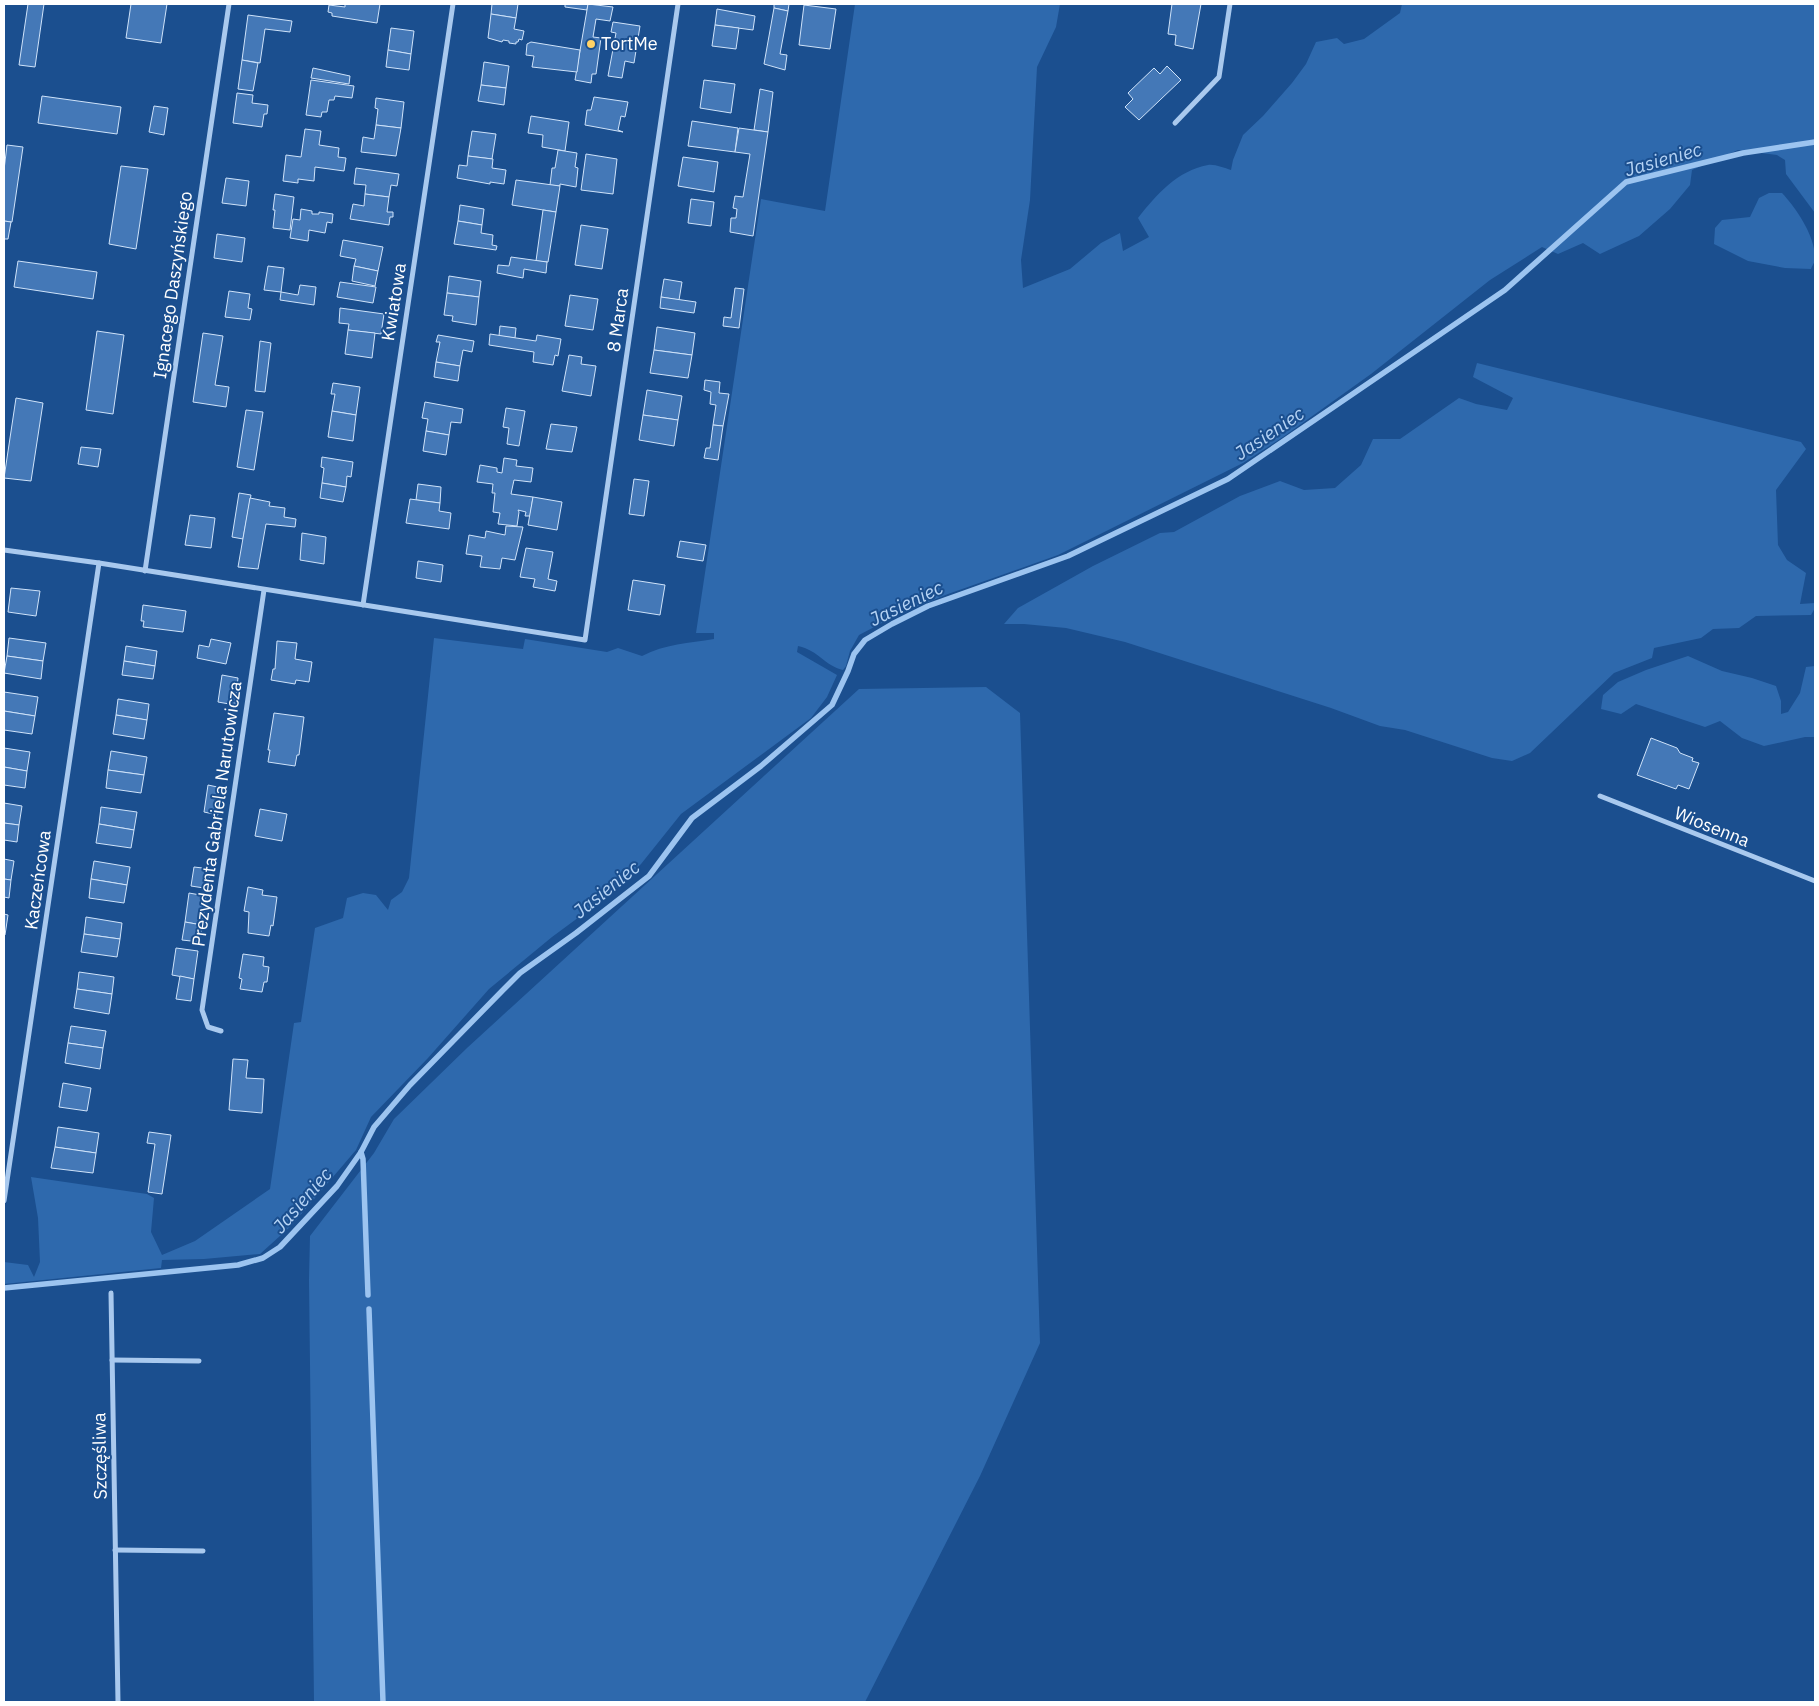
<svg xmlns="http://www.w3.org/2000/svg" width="1819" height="1706" viewBox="0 0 1819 1706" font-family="'IBM Plex Sans',sans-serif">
<rect width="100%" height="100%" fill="#1b4f8f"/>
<g fill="#2e69ad">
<path d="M855 4H1060L1056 27 1037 67 1030 200 1021 260 1023 288 1070 269 1101 243 1120 233 1123 251 1149 237 1138 218C1157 194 1177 171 1208 165 1215 164 1224 168 1231 170L1233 160 1243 135 1263 116 1292 83 1306 64 1316 42 1337 38 1344 44 1364 39 1400 13 1402 4H1815V213L1786 174 1785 160 1777 155 1738 150 1692 170 1690 185 1670 209 1639 236 1600 254 1583 243 1558 254 1542 247 1490 280 1371 374 1283 437 1243 463 1058 555 948 594 901 613 859 635 850 651 846 666 843 670C823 665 820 651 798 646L797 652 837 675 827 697 811 718 681 814 641 864 613 892 552 937 489 989 428 1058 371 1117 356 1150 291 1226 260 1254 204 1259 162 1260 161 1268 4 1284V1262L28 1265 34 1277 40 1262 38 1218 31 1177 147 1194 154 1198 151 1232 162 1255 195 1241 270 1189 294 1023 301 1022 315 928 343 918 347 898 363 893 376 895 388 910 391 900 402 892 409 878 434 638 523 649 525 639 607 652 618 648 642 656C665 644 689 643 714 639V633H696L761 199 825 211Z"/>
<path d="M1769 193H1782C1796 208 1816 237 1815 259 1815 262 1812 266 1811 269L1785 268 1748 261 1714 244 1715 228 1722 220 1750 217 1759 198Z"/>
<polygon points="1477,363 1801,442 1806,449 1776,490 1778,545 1787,560 1806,573 1800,604 1815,603 1815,608 1811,615 1756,616 1739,628 1713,629 1701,638 1654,648 1652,658 1614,673 1530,753 1512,761 1492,758 1405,730 1380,726 1331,708 1125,642 1066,628 1024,624 1004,624 1018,608 1093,566 1160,533 1174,532 1240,496 1280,481 1304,490 1335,488 1361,465 1373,439 1400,439 1459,398 1476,404 1507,410 1513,398 1473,377"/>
<polygon points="1688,656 1722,671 1752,678 1776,686 1781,701 1781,714 1788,712 1800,693 1806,667 1815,666 1815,737 1805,737 1764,746 1742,738 1720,721 1705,727 1636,704 1621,714 1601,709 1603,695 1618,682 1646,670"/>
<polygon points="986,687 1020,713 1040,1343 980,1476 865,1702 314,1702 309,1280 310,1236 374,1153 394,1119 467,1048 859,689"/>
</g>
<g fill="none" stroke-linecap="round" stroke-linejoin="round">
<g stroke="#9cc4f0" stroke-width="5.5">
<polyline points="361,1152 363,1159 368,1295"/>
<polyline points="4,1288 238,1265 263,1258 280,1247 337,1186 361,1152 374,1127 410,1085 503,990 520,973 576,933 649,876 692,818 761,766 832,705 848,671 854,654 865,640 892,624 928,606 1068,556 1228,479 1505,290 1626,182 1743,153 1815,142"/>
<polyline points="369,1309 383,1702"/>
</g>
</g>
<g fill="#4478b7" stroke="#cfe3fa">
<polygon points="28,4 44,4 35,67 19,65"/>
<polygon points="131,4 167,4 161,43 126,38"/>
<polygon points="345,4 380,4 377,23 332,16 332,13 328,12 329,5 345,7"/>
<polygon points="492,4 518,4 516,18 491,14"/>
<polygon points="565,4 588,4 587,10 565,7"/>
<polygon points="588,4 613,7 610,21 596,19 593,37 601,38 596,74 592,74 591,83 575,80"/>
<polygon points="774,4 789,4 788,11 774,8"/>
<polygon points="1172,4 1201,4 1193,49 1175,45 1176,35 1168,34"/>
<polygon points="804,5 836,9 830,49 799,45"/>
<polygon points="774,8 788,11 780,54 787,55 785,70 764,64"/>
<polygon points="717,9 755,16 753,30 715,25"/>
<polygon points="491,14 516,18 514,29 524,31 522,40 519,39 518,42 516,42 516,44 509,43 509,41 503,40 502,42 488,38"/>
<polygon points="248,15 292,21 290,32 265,29 260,63 242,60"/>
<polygon points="613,22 640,26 634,63 625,61 622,78 608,76 616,33 611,32"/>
<polygon points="715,25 739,28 736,49 712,46"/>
<polygon points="391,28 414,31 411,54 388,50"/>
<polygon points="531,42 580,50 577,72 532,67 534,56 526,55 527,44"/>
<polygon points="388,50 411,54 409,70 386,67"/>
<polygon points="242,60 258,63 253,91 238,89"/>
<polygon points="484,62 509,66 506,88 481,85"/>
<polygon points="1167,66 1181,80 1139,120 1125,107 1133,99 1128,93 1154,68 1160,74"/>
<polygon points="313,68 350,76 349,84 311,78"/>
<polygon points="311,80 354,86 352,98 335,96 334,100 329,100 327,112 322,112 321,117 306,115"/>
<polygon points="704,80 735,84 731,113 700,108"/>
<polygon points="481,85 506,88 504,105 478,101"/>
<polygon points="760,89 773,92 768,132 754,130"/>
<polygon points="237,93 253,95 252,103 268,105 267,114 264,114 262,127 233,123"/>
<polygon points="42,96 121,107 117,134 38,123"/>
<polygon points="594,97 628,102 625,117 621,116 618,130 623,132 585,125 587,110 591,110"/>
<polygon points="376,98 404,102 401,128 376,125 378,109 375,108"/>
<polygon points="154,106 168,108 164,135 149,132"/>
<polygon points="531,116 569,122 565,151 542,147 543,135 528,133"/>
<polygon points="692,121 738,128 735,152 688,146"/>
<polygon points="376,125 401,128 396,156 361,152 363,137 374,139"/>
<polygon points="739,128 768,132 753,236 730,232 731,218 736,218 737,209 733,208 735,196 743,197 750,154 735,152"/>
<polygon points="305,129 321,131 319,145 339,148 338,157 346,158 344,171 315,167 314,181 298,179 298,183 283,181 286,155 301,157"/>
<polygon points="472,131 496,134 492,159 468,156"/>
<polygon points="7,145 23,147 12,222 4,221 4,170"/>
<polygon points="558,150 577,153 575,167 578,168 576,187 560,184 560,186 550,185 552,168 555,168"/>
<polygon points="586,154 617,159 613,194 581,190"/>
<polygon points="468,156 493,159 492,168 506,170 504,184 490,182 490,184 457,178 459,165 467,166"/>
<polygon points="683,157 718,162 714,192 678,186"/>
<polygon points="121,166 148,169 136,249 109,244"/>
<polygon points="356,168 399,174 397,186 391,185 389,197 365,194 366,185 354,184"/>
<polygon points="226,178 249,181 246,206 222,203"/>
<polygon points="516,180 560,186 556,212 512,205"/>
<polygon points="275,194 294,197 290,230 273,228 275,210 273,210"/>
<polygon points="365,194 389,197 387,212 393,212 393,217 390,217 389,225 350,219 353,204 364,206"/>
<polygon points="691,199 714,202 711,226 688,223"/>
<polygon points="460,205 484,209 482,225 458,221"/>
<polygon points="301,209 312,211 312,214 319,214 319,212 333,214 332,223 327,222 325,233 309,230 308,241 290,238 293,219 300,220"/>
<polygon points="543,210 556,212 548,262 536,261"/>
<polygon points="4,221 11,222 8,239 4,239"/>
<polygon points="458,221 482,225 481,233 493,235 492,245 497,246 496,250 454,244"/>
<polygon points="581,225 608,229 602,269 575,265"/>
<polygon points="217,234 245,238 242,262 214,258"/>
<polygon points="343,240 383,247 378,271 354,266 356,259 340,256"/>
<polygon points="511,257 547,262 546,273 524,269 523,278 497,273 498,265 509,266"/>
<polygon points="18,261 97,272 93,299 14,287"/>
<polygon points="268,266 284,268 281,292 264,290"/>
<polygon points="354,266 378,271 375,286 352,281"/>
<polygon points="449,276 481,281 479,297 447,293"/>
<polygon points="664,279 682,282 679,300 661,297"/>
<polygon points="340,282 376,287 373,303 337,297"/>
<polygon points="300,285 316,287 314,305 280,300 281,292 298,295"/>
<polygon points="735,288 744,289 739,328 723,326 724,317 731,318"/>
<polygon points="229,291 250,294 248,308 252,309 250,320 225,317"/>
<polygon points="447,293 479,297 476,325 452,321 453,316 444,315"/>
<polygon points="570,295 598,299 593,330 565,326"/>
<polygon points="661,297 696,302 694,313 660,308"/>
<polygon points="340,308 384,314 381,334 348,330 349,324 339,323"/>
<polygon points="500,326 516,328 515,338 499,336"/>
<polygon points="657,327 695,333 692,355 654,350"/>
<polygon points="348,330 375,333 372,358 345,354"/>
<polygon points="97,331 124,335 113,414 86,410"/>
<polygon points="203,333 223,336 215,385 229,387 226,407 193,402"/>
<polygon points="490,334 536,341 537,335 561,339 558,356 555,355 553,365 533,362 534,352 489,345"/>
<polygon points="438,335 474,341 472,352 463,350 460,366 436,362 440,342 436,342"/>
<polygon points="260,341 271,343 265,392 255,391"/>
<polygon points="654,350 692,355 688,378 650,373"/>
<polygon points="569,355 582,357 581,364 596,366 591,396 562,391"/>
<polygon points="436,362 460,366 458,381 434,377"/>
<polygon points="705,380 720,382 719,393 729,394 723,426 713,425 716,405 710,404 711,392 704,390"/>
<polygon points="333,383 360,387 356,415 332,411 335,394 331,394"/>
<polygon points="647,390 682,396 678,420 643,415"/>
<polygon points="16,398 43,403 31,481 4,478"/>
<polygon points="425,402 463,409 461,423 451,422 449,435 426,431 428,419 422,418"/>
<polygon points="506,408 525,411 519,446 507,444 509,428 503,427"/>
<polygon points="246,410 263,412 254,470 237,467"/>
<polygon points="332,411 356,415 353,441 328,437"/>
<polygon points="643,415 678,420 674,446 639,440"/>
<polygon points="551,424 577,427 572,452 546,449"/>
<polygon points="713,425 723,426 718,460 704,458 706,448 710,448"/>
<polygon points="426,431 449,435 446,455 423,451"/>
<polygon points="81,447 101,449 98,467 78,464"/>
<polygon points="322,457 353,462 351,477 347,476 346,487 322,483 324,468 321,467"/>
<polygon points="504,458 517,460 516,466 533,468 531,482 514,480 511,494 533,497 530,516 525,516 526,512 518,510 519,512 517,526 498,524 500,513 493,512 495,493 492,493 493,484 477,482 480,465 497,468 497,472 502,473"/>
<polygon points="634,479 649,481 644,516 629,514"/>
<polygon points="322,483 346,487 343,502 320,498"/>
<polygon points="418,484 441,487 440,503 416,500"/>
<polygon points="239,493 251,495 243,539 232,537"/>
<polygon points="533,497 562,502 557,530 528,525"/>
<polygon points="250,498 270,502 269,506 285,508 284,517 296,519 295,527 266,524 258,569 238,567"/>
<polygon points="410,499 440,503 439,511 451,513 449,529 406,523"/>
<polygon points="190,515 215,518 211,548 185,545"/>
<polygon points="506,526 523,527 515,560 502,558 500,569 480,567 482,556 466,554 469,535 485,538 486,531 505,535"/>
<polygon points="302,533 326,537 324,564 300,560"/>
<polygon points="680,541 706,545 703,561 677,557"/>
<polygon points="526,548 553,552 548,579 557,581 555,591 533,587 535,579 520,577"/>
<polygon points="418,561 443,565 441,582 416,578"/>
<polygon points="633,580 665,585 660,615 628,610"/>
<polygon points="11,588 40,591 36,616 8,612"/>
<polygon points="143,605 186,611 183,632 143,627 144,621 141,621"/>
<polygon points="9,638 46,643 43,661 7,656"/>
<polygon points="211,639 231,643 226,664 197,658 199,645 209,647"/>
<polygon points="277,641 297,643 295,659 312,662 309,682 296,680 295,684 271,680 273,669 275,669"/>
<polygon points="126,646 157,651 155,666 124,661"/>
<polygon points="7,656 43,661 41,679 4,673"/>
<polygon points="124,661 155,666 153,679 122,675"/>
<polygon points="222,675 238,678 235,705 218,702"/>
<polygon points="4,692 38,697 35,716 4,711"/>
<polygon points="118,699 149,704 147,720 116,715"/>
<polygon points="4,711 35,716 32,734 4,730"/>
<polygon points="274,713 304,717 299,755 297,755 295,766 268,762 270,750 268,750"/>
<polygon points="116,715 147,720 144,739 113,734"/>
<polygon points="1651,738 1677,748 1680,753 1693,758 1692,761 1699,763 1689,789 1678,785 1676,789 1637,775"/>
<polygon points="4,748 30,752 27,771 4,767"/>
<polygon points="111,751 147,757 144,775 108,770"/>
<polygon points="4,767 27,771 25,788 4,785"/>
<polygon points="108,770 144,775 141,793 106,788"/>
<polygon points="208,785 222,788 218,815 204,812"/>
<polygon points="4,803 22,806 19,825 4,823"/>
<polygon points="101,807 137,812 134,830 99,824"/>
<polygon points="260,809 287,814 282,841 255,836"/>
<polygon points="4,823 19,825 17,842 4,840"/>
<polygon points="99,824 134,830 131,848 96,843"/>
<polygon points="4,859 14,861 11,880 4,879"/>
<polygon points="94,861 130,867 127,885 91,879"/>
<polygon points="194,867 211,869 207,892 203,891 204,888 191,886"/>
<polygon points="4,879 11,880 9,898 4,897"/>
<polygon points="91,879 127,885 124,903 89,898"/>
<polygon points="248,887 263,890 262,895 277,897 273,926 271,925 269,936 248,933 249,912 244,911"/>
<polygon points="189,893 206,896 202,925 185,922"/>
<polygon points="4,914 8,915 5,935 4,934"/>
<polygon points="86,917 122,923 120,939 84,934"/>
<polygon points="185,922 202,925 200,942 182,940"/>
<polygon points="84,934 120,939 117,957 81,952"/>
<polygon points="176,948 198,951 194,979 172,975"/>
<polygon points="243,954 264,957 263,966 269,967 267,982 264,982 262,992 240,989 242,979 239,978"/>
<polygon points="79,972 114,977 112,994 77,989"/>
<polygon points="180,976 194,979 191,1001 176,999"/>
<polygon points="77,989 112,994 109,1014 74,1008"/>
<polygon points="71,1026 106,1031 103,1048 68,1043"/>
<polygon points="68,1043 103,1048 100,1069 65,1063"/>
<polygon points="233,1059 248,1060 246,1078 264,1079 262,1113 229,1110"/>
<polygon points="63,1083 91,1088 87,1111 59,1107"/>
<polygon points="58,1127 99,1133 96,1153 55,1147"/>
<polygon points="149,1132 171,1135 162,1194 148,1192 155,1144 147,1143"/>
<polygon points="55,1147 96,1153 93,1173 51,1168"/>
</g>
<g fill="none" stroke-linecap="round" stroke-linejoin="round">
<g stroke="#a9c9ee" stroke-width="5">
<polyline points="1175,123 1219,77 1230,4"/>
<polyline points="4,550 99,563 585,640 678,4"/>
<polyline points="145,571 229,4"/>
<polyline points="363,605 453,4"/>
<polyline points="1600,796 1815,881"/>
<polyline points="221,1031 208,1027 202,1010 264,590"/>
<polyline points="4,1201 99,563"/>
<polyline points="111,1293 118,1702"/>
<polyline points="112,1360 199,1361"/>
<polyline points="115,1550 203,1551"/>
</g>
</g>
<circle fill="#ffd166" stroke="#1b4f8f" stroke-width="2" cx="591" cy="44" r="5"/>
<g text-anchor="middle" stroke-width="4" stroke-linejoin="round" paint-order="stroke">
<g font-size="18" fill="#fff" stroke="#1b4f8f" text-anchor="start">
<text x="601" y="50">TortMe</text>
</g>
<g font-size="18" fill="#fff" stroke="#1b4f8f">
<text transform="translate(173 285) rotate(-82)" y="6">Ignacego Daszyńskiego</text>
<text transform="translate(394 302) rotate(-81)" y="6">Kwiatowa</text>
<text transform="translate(618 320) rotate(-82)" y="6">8 Marca</text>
<text transform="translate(217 814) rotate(-82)" y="6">Prezydenta Gabriela Narutowicza</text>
<text transform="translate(1712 827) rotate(22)" y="6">Wiosenna</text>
<text transform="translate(38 880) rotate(-82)" y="6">Kaczeńcowa</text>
<text transform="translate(100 1456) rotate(-91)" y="6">Szczęśliwa</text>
</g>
<g font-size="19" font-style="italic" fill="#b5d3f5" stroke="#1b4f8f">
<text transform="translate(1663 159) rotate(-16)" y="7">Jasieniec</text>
<text transform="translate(1269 433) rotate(-34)" y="7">Jasieniec</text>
<text transform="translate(906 603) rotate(-26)" y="7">Jasieniec</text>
<text transform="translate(606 889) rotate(-39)" y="7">Jasieniec</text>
<text transform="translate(302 1200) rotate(-49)" y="7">Jasieniec</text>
</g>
</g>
<rect width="1819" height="1706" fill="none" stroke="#ffffff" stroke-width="10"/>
</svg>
